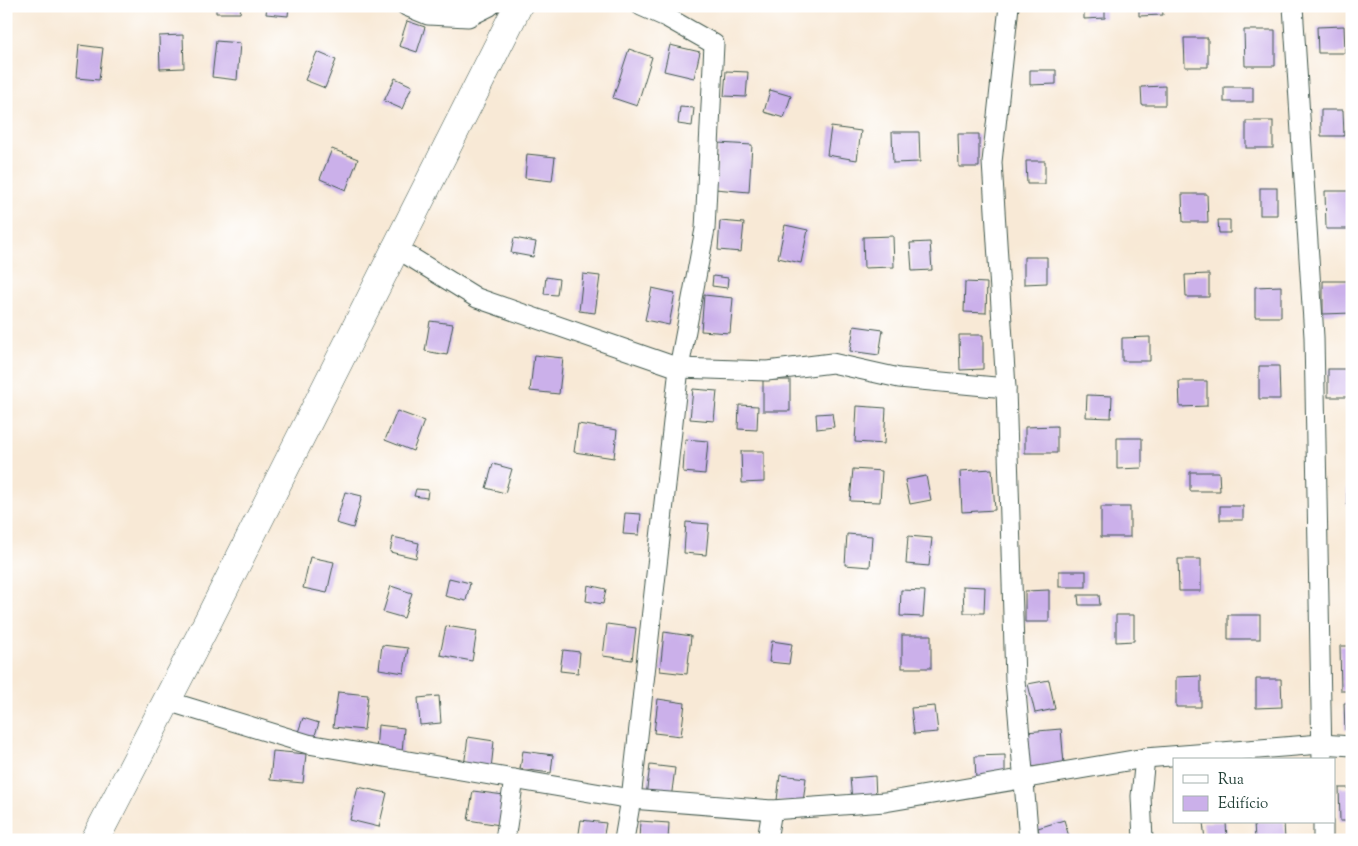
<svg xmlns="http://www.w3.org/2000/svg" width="1358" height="846" viewBox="0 0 1358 846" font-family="'Sorts Mill Goudy',serif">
<rect width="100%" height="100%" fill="#fff"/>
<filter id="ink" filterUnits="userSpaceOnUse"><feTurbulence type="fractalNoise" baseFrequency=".02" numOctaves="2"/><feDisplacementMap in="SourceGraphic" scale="10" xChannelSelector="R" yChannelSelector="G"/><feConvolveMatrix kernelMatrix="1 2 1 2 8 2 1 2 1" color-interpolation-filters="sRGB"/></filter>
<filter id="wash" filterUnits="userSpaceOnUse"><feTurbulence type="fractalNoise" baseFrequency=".0096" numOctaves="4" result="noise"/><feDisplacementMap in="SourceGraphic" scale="20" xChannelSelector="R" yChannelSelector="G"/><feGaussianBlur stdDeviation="1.12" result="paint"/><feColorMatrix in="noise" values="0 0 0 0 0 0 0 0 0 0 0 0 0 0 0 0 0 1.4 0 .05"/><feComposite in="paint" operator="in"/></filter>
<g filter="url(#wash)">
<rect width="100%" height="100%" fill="#f8e9d6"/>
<g id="blocks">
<g fill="#cbb0ea">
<polygon points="216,6 241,6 240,13 216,13"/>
<polygon points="267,6 289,6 288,16 266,14"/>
<polygon points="1084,6 1105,6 1105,18 1084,19"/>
<polygon points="1139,6 1162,6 1163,15 1139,16"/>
<polygon points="407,21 425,27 417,52 399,46"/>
<polygon points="1344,26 1345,53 1318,53 1317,27"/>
<polygon points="1244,30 1275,30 1275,66 1245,66"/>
<polygon points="183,35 184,68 160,69 159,36"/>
<polygon points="1184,38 1208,38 1208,67 1185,67"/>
<polygon points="216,41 240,43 237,80 212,77"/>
<polygon points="79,45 103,48 99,80 76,78"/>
<polygon points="670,45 700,52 694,78 664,71"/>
<polygon points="629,49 652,57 637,106 613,98"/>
<polygon points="317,52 336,60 325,88 305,80"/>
<polygon points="1030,70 1056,70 1056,84 1030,85"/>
<polygon points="726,71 748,72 746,97 724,96"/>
<polygon points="395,78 412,86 402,109 384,101"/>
<polygon points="1165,86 1165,105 1142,105 1141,87"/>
<rect x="1224" y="87" width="29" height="15"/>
<polygon points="770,90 791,96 784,118 764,112"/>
<polygon points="680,107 694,108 692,126 678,124"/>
<polygon points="1321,110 1343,110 1344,136 1321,136"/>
<rect x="1246" y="121" width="27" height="27"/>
<polygon points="831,127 861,131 857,160 827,155"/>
<polygon points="892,132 919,132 920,162 893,163"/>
<polygon points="958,134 979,134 979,167 959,167"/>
<polygon points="718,143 752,145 749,192 715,189"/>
<polygon points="332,149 358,159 346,190 320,179"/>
<polygon points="527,154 555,157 552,181 525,178"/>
<polygon points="1026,161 1045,161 1045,184 1027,184"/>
<rect x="1260" y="188" width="17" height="27"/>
<polygon points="1325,191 1351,191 1351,229 1326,229"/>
<polygon points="1182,194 1207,194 1208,222 1183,222"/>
<polygon points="1218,220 1230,220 1230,233 1219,233"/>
<polygon points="720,221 744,223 741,252 718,250"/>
<polygon points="785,225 808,230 801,263 778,258"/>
<polygon points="893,236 894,267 864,268 863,237"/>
<polygon points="514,238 536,242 533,257 511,253"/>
<polygon points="930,242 932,270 912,271 910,243"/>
<polygon points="1024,257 1047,257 1047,283 1024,284"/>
<polygon points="583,274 600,276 595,313 579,311"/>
<polygon points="1209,274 1209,297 1186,297 1185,275"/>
<polygon points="713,276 728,278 727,288 712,286"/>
<polygon points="546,277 559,279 557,295 544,294"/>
<polygon points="1323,281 1352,281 1352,313 1323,314"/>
<polygon points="965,282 987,283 986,313 964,312"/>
<polygon points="1281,286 1281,317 1255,317 1255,287"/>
<polygon points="652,288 675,293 669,325 645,320"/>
<polygon points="704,295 733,298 730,333 701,331"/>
<polygon points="430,321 453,324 447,355 425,351"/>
<polygon points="854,326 883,330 879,355 850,351"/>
<polygon points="959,335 983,335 983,369 960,370"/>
<polygon points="1150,337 1150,361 1122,361 1122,338"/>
<polygon points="534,355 563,358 559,394 530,391"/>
<polygon points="1259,366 1279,366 1280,399 1259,399"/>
<rect x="1328" y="369" width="24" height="28"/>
<rect x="763" y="380" width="27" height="31"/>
<polygon points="1179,381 1207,381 1207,406 1180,407"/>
<polygon points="693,389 717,391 714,421 690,419"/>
<polygon points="1087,395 1112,396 1111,418 1086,417"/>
<polygon points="739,405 758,406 757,430 738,429"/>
<polygon points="857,406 886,408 884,444 855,442"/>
<polygon points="397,411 424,421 413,451 385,440"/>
<polygon points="832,413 834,427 817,429 816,414"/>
<polygon points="578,424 617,430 614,458 574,452"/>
<polygon points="1057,426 1057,453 1025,453 1025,427"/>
<polygon points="1117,438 1142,438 1142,468 1117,469"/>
<polygon points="685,439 708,441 705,474 683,472"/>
<polygon points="741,451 764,451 764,482 742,483"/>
<polygon points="493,464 512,469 505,493 486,488"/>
<polygon points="853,469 882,471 880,502 850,501"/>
<polygon points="992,469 995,510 962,512 960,471"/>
<polygon points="1190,472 1219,472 1220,491 1190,491"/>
<polygon points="926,476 931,500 910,504 905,480"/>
<polygon points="1347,486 1352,486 1352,504 1347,505"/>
<polygon points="416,489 428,490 427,498 414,496"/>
<polygon points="345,492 362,496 353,528 336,523"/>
<rect x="1220" y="506" width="23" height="14"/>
<rect x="1101" y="507" width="29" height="30"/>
<polygon points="625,513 641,514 639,535 623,534"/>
<polygon points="686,522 709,524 706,555 684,553"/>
<polygon points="847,534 872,536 870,567 845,565"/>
<polygon points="908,536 932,538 929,566 906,564"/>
<polygon points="393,537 419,543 416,558 390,552"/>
<polygon points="310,557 334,562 327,593 303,588"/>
<polygon points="1178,559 1201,559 1201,591 1179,591"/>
<rect x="1059" y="571" width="27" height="16"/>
<polygon points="449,578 470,583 466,601 445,596"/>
<polygon points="588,585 606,589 603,604 586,601"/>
<polygon points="391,586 412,593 404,618 383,612"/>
<polygon points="963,586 985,587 984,613 964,613"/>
<polygon points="901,590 925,591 923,617 900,616"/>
<polygon points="1049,590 1049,622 1025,622 1025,591"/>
<polygon points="1078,595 1099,595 1100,605 1079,605"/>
<polygon points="1116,615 1134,615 1134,641 1116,642"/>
<rect x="1228" y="615" width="32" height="24"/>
<polygon points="607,624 636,628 632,660 603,656"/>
<polygon points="446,626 477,631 472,661 440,655"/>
<polygon points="664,632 691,636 687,674 660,671"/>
<rect x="902" y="635" width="29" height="33"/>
<polygon points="772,641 792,644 789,664 769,662"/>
<polygon points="382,645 408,648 404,673 379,669"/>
<polygon points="1340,646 1352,646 1352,691 1341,691"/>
<polygon points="563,650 580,652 578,673 560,671"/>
<polygon points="1201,676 1201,707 1176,707 1176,677"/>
<polygon points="1256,679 1281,679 1282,707 1256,708"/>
<polygon points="1049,680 1055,709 1035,713 1028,684"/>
<polygon points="338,692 368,695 364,730 333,727"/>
<polygon points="439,696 441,723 420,725 418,698"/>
<polygon points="658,699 685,703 681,736 654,733"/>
<polygon points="1344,703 1352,703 1352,730 1345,730"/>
<polygon points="935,706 938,732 914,734 911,708"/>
<polygon points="303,718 319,723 312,744 296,738"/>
<polygon points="378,725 404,728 402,753 376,751"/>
<polygon points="1061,729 1064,764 1028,767 1026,732"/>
<polygon points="468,737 494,741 491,769 464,766"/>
<polygon points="273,751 306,754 303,783 270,780"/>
<polygon points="523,751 553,755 551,773 520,769"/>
<polygon points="1005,755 1005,781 976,782 975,756"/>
<polygon points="650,765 675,768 671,799 646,796"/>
<polygon points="780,775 806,778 803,803 777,800"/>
<polygon points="875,776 876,798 852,800 850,778"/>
<polygon points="358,787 387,793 379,827 350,820"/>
<polygon points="1339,788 1352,788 1352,821 1340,821"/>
<polygon points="473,791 504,795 500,825 468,820"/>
<polygon points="581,820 606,823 603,840 578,840"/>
<polygon points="1064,820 1070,840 1041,840 1038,828"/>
<polygon points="640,821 669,823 668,840 639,840"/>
<polygon points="1203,822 1226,822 1227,840 1205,840"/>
<polygon points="1254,822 1284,822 1285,840 1255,840"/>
</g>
</g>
</g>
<g filter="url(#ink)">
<use href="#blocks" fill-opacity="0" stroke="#40574c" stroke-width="1"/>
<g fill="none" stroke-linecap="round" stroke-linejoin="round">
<defs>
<g id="street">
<polyline points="406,6 428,15 468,17 490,6"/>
<polyline points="1009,6 992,162 1006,388 1015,680 1029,840"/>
<polyline points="1293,6 1314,337 1322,760"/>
<polyline points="396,248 477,298 679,368 767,371 832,363 899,378 1006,388"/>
<polyline points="167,701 308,744 631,799 772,810 885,802 1145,758 1321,744 1352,746"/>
<polyline points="1323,822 1323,840"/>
<polyline points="505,840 514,779"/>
<polyline points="624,840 631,799 679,368 705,229 714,44 668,18 641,6"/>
<polyline points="767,840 772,810"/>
<polyline points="1143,840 1141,796 1145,758"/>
</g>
<polyline id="secondary" points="95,840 208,621 518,6"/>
</defs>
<use href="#street" stroke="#40574c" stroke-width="21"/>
<use href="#secondary" stroke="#40574c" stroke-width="29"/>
<use href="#street" stroke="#fff" stroke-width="19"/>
<use href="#secondary" stroke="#fff" stroke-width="28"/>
</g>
</g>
<rect width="1358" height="846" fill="none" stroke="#fff" stroke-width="25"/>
<rect x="1173" y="758" width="162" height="65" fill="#ffffff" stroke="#a5b1ae"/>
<rect x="1183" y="775" width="25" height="8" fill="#ffffff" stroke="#a5b1ae"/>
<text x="1218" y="784" font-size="15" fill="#1f3d34">Rua</text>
<rect x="1183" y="796" width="25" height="15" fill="#cbb0ea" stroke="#a5b1ae"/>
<text x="1218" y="808" font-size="15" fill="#1f3d34">Edifício</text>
</svg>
